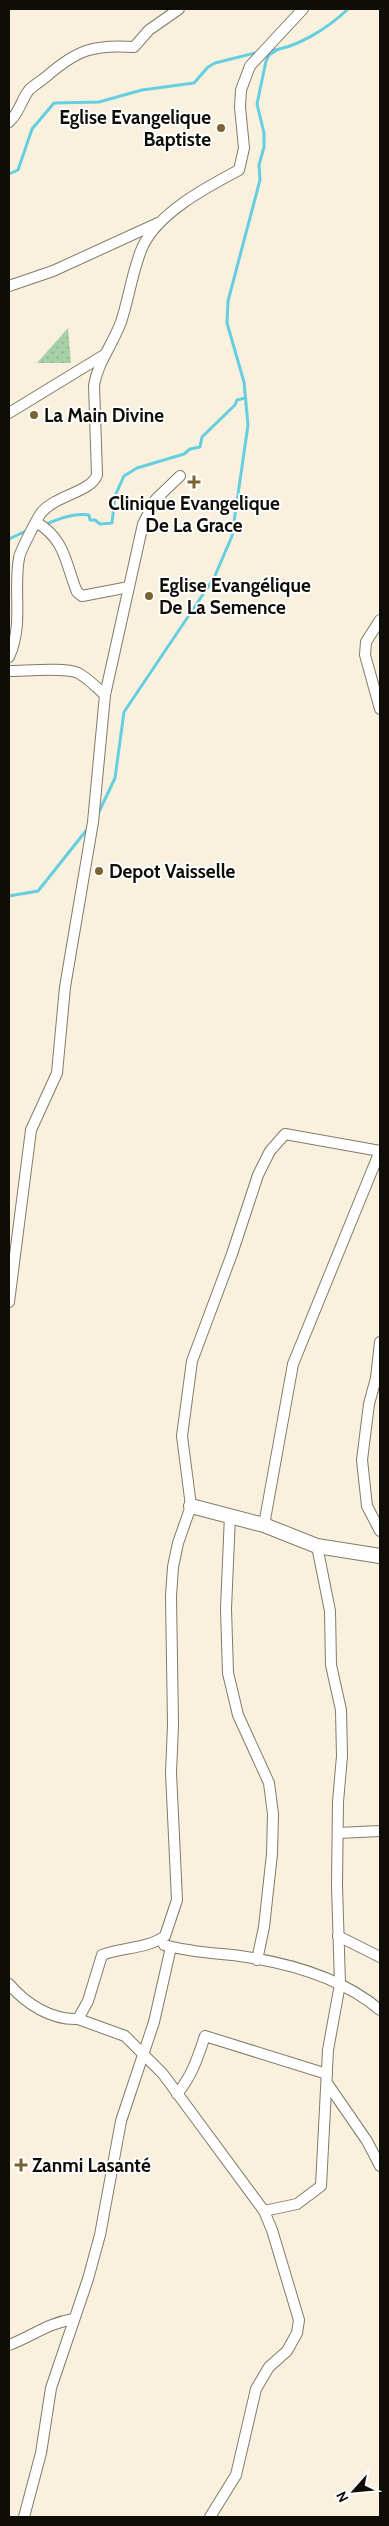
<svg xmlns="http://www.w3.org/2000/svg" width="389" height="2526" viewBox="0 0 389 2526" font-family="Cabin,sans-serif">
<defs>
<pattern id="park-dots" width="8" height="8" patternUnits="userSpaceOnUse" patternTransform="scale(1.25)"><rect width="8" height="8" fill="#a7d0a6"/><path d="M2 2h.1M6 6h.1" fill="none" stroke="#8fb18d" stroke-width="1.8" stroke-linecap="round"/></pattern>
</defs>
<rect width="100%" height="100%" fill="#f9f1de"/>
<polygon fill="url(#park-dots)" points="68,328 71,363 37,363"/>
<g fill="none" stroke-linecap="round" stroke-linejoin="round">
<g stroke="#65cee0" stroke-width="3">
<path d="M267 51C296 49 328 28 348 9"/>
<polyline points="9,174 18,170 32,129 54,103 99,102 142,90 194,83 208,67 215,63 259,52"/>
<path d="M44 525C59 519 72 513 89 515L90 520H95L100 524 112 523 115 496 124 476 137 468 184 454 190 449 200 447 202 437 235 405 237 400 245 398"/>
<polyline points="9,539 28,530"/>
<polyline points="97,816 115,778 124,712 214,578 232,536 248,425 244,382 227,323 228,301 260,180 259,165 264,147 264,133 257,104 266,61 269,55 277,50"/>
<polyline points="9,896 38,891 89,827"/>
</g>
<defs>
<g id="street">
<path d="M9 122C20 112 20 102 29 90 34 85 41 81 47 76 77 50 94 44 134 47L149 30 179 9"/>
<polyline points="9,286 53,271 158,223"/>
<polyline points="9,413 104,355"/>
<path d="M36 522C66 540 65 563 77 592L82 596 129 587"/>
<polyline points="380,620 366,642 365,655 380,709"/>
<path d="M9 657C24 624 13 592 19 558 20 551 37 519 41 513 56 495 91 492 97 475L94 385C98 362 113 344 121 322 129 298 132 272 142 248 157 213 207 187 239 170L244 148 240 107 241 90 250 66 303 9"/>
<path d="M9 671C26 671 65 667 78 673 88 678 97 688 105 695"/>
<polyline points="9,1302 31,1130 57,1073 65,987 93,822 105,695 143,524 156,499 180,476"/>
<polyline points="380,1342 376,1378 369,1404 362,1460 367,1506 380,1531"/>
<polyline points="230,1515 226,1609 228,1673 238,1715 269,1783 273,1814 272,1854 264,1927 257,1960"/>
<polyline points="264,1525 293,1364 380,1151"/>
<polyline points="338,1833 380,1831"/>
<polyline points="338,1936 380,1957"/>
<path d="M164 1945C189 1952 214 1953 240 1956 289 1963 341 1977 380 2010"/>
<path d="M9 1984C26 2004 51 2020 78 2019L88 2001 102 1955C123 1947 147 1949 165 1936L177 1900 171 1773 173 1725 171 1596 173 1567 178 1543 191 1506 182 1436 192 1361 232 1254 258 1175 270 1151 285 1134 380 1151"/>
<polyline points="78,2019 125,2036 163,2074 264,2211 272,2230 299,2320 297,2333 287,2351 269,2367 256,2389 236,2475 210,2517"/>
<polyline points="327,2083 367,2141 380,2166"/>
<path d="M177 2094C192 2076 198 2057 205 2036L327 2074"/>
<polyline points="264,2211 297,2204 321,2186 328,2050 340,1984 337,1885 338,1802 342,1756 341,1710 331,1665 330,1611 317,1546"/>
<path d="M9 2345C33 2336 47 2323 74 2319"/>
<polyline points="24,2517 41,2453 51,2388 88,2279 100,2235 121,2121 154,2022 171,1947"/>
</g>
<polyline id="secondary" points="191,1506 264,1525 317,1546 380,1556"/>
</defs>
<use href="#street" stroke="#827b69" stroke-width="12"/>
<use href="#secondary" stroke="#827b69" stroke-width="16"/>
<use href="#street" stroke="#fff" stroke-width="10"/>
<use href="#secondary" stroke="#fff" stroke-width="14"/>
</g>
<g fill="#7a6333" stroke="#fff" stroke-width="2">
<circle cx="221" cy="128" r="5"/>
<circle cx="34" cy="415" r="5"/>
<path d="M191.5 474.5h5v5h5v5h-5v5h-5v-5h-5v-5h5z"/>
<circle cx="149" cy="596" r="5"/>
<circle cx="99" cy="871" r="5"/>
<path d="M18.5 2157.5h5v5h5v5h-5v5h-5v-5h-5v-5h5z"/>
</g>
<g text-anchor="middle" stroke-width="4" stroke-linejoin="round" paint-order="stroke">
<g font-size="19" font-weight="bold" fill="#0f0d07" stroke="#fff" text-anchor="start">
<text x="211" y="124" text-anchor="end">Eglise Evangelique<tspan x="211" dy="22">Baptiste</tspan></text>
<text x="44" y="422">La Main Divine</text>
<text x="194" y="510" text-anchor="middle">Clinique Evangelique<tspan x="194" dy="22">De La Grace</tspan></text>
<text x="159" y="592">Eglise Evangélique<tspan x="159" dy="22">De La Semence</tspan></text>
<text x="109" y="878">Depot Vaisselle</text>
<text x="32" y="2172">Zanmi Lasanté</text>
</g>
</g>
<rect width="389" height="2526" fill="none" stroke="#0f0d07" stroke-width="20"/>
<g transform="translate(354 2491) rotate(243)" stroke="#ffffff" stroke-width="4" paint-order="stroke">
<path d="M0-4L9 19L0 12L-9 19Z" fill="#0f0d07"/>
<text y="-8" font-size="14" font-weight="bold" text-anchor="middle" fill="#0f0d07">N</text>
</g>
</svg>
